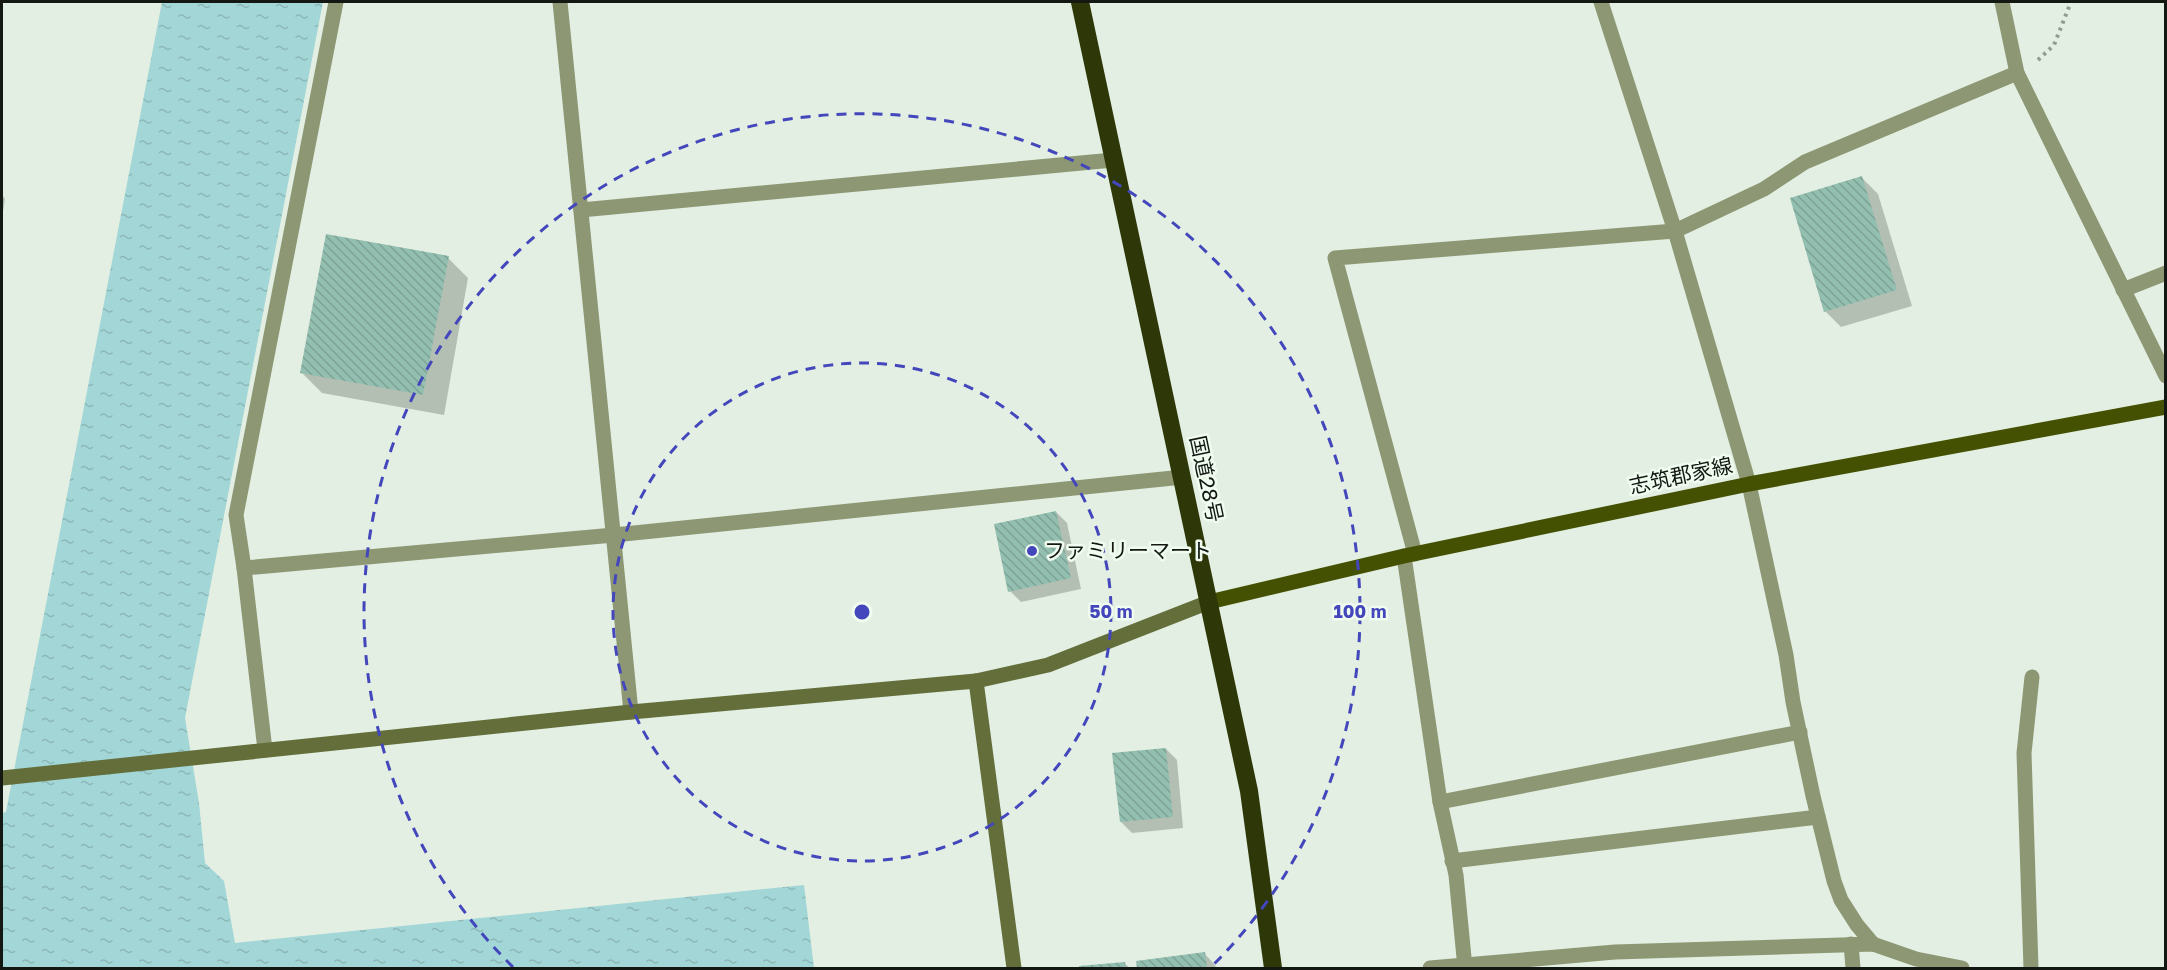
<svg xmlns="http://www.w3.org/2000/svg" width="2167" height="970" viewBox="0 0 2167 970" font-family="'Golos Text','Noto Sans JP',sans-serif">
<defs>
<pattern id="water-ripples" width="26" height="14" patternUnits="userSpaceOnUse" patternTransform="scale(1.5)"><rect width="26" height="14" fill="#a3d6d6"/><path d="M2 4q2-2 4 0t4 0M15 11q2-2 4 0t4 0" fill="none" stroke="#8bb7b7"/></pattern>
<pattern id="building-back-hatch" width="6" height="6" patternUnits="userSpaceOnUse" patternTransform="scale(1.5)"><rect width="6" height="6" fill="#93bfb0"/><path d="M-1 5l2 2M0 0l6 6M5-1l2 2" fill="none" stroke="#7ea396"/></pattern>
</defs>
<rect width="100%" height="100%" fill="#e2efe2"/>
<polygon fill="url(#water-ripples)" points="162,2 323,2 185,718 199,803 205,863 224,881 235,943 804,885 814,968 2,968 2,813 6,812"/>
<g fill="#0003">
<polygon points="1862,178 1878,194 1912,306 1841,327 1825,311"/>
<polygon points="2,195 5,199 2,218"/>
<polygon points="448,258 468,278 444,415 322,393 302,373"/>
<polygon points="1056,512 1067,523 1081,589 1021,602 1010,591"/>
<polygon points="1166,749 1177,760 1183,828 1132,833 1121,822"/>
<polygon points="1205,954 1215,965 1216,968 1139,968 1138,962"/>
<polygon points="1124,963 1130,968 1081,968 1081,967"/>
</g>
<g fill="url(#building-back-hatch)">
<polygon points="1862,176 1897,290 1824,312 1790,198"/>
<polygon points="326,234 449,256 423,395 300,373"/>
<polygon points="1056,511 1071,578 1008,592 994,524"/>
<polygon points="1166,748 1173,817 1120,822 1112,753"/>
<polygon points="1205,952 1207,968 1137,968 1136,961"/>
<polygon points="1125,962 1126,968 1079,968 1079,966"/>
</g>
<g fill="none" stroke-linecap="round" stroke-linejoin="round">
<polyline stroke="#929c92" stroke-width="4" stroke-dasharray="3 4.5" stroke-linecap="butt" points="2038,60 2054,45 2071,2"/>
<g stroke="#8e9774" stroke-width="15">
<polyline points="1415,554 1335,258 1675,231"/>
<polyline points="1440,802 1800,732"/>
<polyline points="1452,861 1818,817"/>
<polyline points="1851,944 1853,968"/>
<polyline points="2031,968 2024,753 2032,677"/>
</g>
<g stroke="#8e9774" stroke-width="15">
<polyline points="560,2 631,712"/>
<polyline points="1601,2 1675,231 1749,484 1786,655 1793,702 1813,796 1834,881 1841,900 1857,925 1873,944"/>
<polyline points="2002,2 2017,73 2166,376"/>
<polyline points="581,210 1113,160"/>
<polyline points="1675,231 1764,189 1805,162 2017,73"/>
<polyline points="2123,290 2166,273"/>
<polyline points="1404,556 1440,802 1456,875 1465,968"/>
<polyline points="244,568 614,535 1183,477"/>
<polyline points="265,750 244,568 236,515 336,2"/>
<polyline points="1430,968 1615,952 1873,944 1916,959 1962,968"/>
</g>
<g stroke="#636e3a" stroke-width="15">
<polyline points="976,681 1014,968"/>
<polyline points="2,778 631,712 976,681 1048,665 1209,602"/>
</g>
<polyline stroke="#455102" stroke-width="15" points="1209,602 1404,556 1749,484 2166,407"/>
<polyline stroke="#2e3708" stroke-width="18" points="1080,2 1249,791 1273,968"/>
</g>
<g fill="none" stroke="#4447bc" stroke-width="3" stroke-dasharray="10 8">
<circle cx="862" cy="612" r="249"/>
<path d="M513 967A498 498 0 1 1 1211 967"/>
</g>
<circle fill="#4447bc" stroke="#effcef" stroke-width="2" cx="1032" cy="551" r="6"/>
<g text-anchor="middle" stroke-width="5" stroke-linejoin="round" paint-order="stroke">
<g font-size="21" fill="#131813" stroke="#effcef">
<text transform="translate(1681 476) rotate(-12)" y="7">志筑郡家線</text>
<text transform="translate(1206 479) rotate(78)" y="7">国道28号</text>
</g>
<g font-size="21" fill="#131813" stroke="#effcef" text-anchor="start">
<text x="1044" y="558">ファミリーマート</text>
</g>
</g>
<circle cx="862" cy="612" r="9" fill="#4447bc" stroke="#effcef" stroke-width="3"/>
<g font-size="18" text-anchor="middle" font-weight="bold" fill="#4447bc" stroke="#effcef" stroke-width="5" stroke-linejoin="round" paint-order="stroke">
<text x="1111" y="618">50 m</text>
<text x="1360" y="618">100 m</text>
</g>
<rect width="2167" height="970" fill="none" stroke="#131813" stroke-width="6"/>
</svg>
